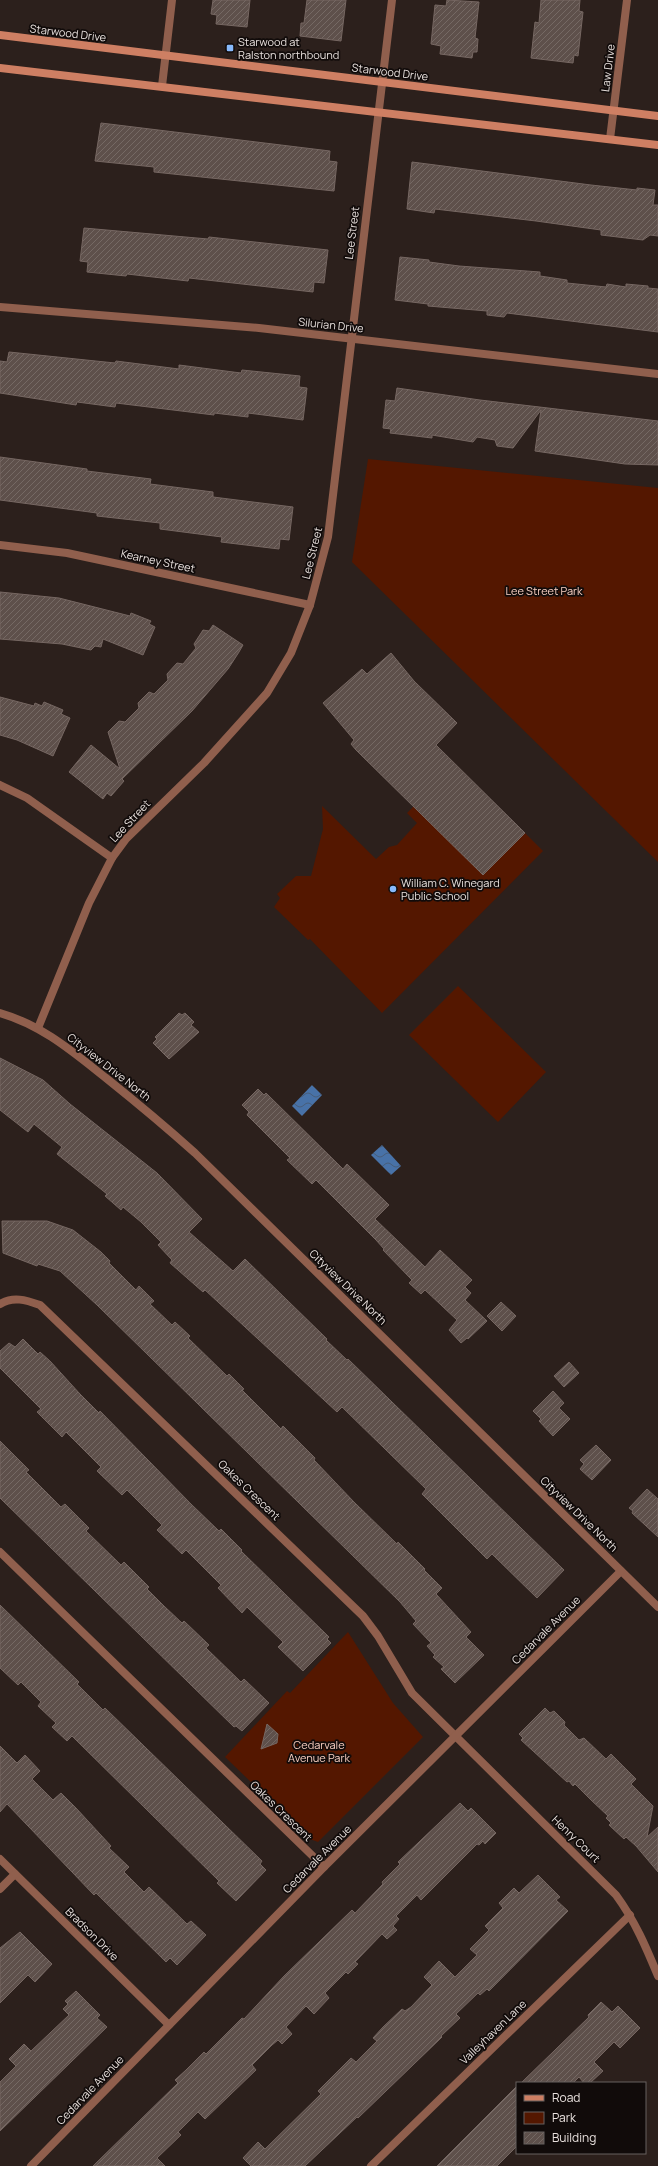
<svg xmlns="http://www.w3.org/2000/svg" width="658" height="2166" viewBox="0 0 658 2166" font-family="Manrope,sans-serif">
<defs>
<pattern id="water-waves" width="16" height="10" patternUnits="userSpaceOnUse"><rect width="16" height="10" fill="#4872a8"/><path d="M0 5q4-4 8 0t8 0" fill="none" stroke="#475d7a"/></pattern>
<pattern id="building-hatch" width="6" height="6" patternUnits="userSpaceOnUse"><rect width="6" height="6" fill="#5e504b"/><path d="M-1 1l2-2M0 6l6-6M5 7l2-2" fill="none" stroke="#756964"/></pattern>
</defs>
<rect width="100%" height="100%" fill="#2c201c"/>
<g fill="#541700">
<polygon points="368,459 658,488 658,862 352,562"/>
<polygon points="322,806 376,859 389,847 397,845 417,823 407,813 414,806 483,875 525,833 543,851 382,1013 310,939 308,940 274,907 280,898 277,894 296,876 311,876 323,829"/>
<polygon points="458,986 546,1072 498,1122 409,1035"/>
<polygon points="348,1632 393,1703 423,1737 318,1842 310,1839 225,1757 287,1691 290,1693"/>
</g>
<g fill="url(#water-waves)">
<polygon points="312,1085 322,1095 302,1116 292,1106"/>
<polygon points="382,1145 401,1166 391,1175 371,1155"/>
</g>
<g fill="url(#building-hatch)" stroke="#766762">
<polygon points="213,0 250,0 247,27 216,24 217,15 211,14"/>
<polygon points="307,0 346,0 341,41 300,36 301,23 304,23"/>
<polygon points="447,0 479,2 475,38 478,39 477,52 473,52 472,58 440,54 441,46 431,44 435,5 446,6"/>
<polygon points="541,0 580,0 579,11 583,12 578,56 574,55 573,63 531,58 535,22 539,23"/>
<polygon points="101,123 330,151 329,161 337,162 334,191 154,172 154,167 95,161"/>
<polygon points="412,162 591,185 637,190 637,188 655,190 653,205 658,205 658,236 650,235 643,240 601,235 601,230 536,221 435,209 434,213 407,209"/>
<polygon points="84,228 208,239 209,237 328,250 324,283 314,282 313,292 189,278 188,281 127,274 126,276 87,272 88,262 80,261"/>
<polygon points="400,257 429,260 429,262 459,266 540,272 540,276 567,280 567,283 606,287 607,284 626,287 626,284 648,286 648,288 658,289 658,332 507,313 504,317 487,315 487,311 428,306 428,304 395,300"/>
<polygon points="9,352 115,363 116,361 179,369 179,365 241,373 242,370 300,376 299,387 307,388 303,420 248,413 248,417 214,413 214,415 116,403 115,407 77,402 76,405 0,393 0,361 7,362"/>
<polygon points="397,388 480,400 658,421 658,465 625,464 535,451 541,410 513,448 497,446 495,440 477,437 473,442 432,435 432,438 390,433 391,429 383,428 386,400 395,401"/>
<polygon points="0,457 87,469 87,471 151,479 150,484 213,492 213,497 293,507 289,540 280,539 279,549 221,542 222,537 160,529 160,523 97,516 97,513 0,500"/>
<polygon points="0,592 59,598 130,616 131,613 151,621 149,624 155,627 143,655 103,639 101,647 95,646 91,650 62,644 0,639"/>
<polygon points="213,625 243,645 239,652 228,669 192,711 122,779 124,781 111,796 107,793 103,799 69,772 91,745 120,769 108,732 119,721 125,722 139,708 138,703 149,692 154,694 168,680 167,674 177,663 183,664 196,648 194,644 203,630 209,631"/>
<polygon points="391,653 414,681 457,723 436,745 525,833 483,875 356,750 351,744 354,740 323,703 362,669 367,674"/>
<polygon points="0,697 34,706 35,703 42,706 44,702 63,710 61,714 70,718 53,756 17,740 0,735"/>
<polygon points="179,1013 182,1015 185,1013 194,1022 191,1025 199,1032 169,1059 153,1043 157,1039 155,1037"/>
<polygon points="0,1058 43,1080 70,1104 157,1173 202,1219 189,1232 233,1271 245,1259 327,1339 326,1340 347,1360 348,1359 564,1570 537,1598 492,1554 487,1559 422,1494 426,1489 342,1407 337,1412 205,1290 203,1292 170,1263 172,1260 158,1245 161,1242 141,1222 123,1207 121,1210 105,1196 107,1194 57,1154 62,1147 34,1124 28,1132 0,1110"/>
<polygon points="258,1089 264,1095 266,1093 343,1169 347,1164 389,1205 375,1219 425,1267 440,1250 472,1280 465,1287 471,1293 465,1300 487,1321 468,1339 467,1338 461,1343 449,1330 457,1320 425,1290 421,1294 409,1283 412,1280 383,1250 384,1249 376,1240 316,1180 312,1184 287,1160 290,1158 247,1115 249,1112 242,1105"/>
<polygon points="2,1221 47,1221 73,1230 101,1252 110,1261 109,1263 136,1290 139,1286 154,1301 150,1304 172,1325 175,1322 190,1336 188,1338 227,1376 229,1374 244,1389 242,1390 281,1429 283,1426 315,1458 314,1460 354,1502 397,1544 398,1542 425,1569 424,1570 442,1588 436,1594 471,1632 466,1637 484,1655 455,1683 441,1669 444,1667 433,1657 435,1655 427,1646 431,1643 413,1624 416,1621 400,1602 97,1305 60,1271 38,1264 37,1266 3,1253"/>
<polygon points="501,1302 516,1316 502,1331 487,1316"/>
<polygon points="23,1339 38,1354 40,1352 50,1361 80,1394 99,1413 100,1411 191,1504 219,1531 221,1529 242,1550 241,1551 329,1637 327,1639 331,1643 303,1671 278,1647 283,1642 247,1607 242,1613 218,1588 221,1585 186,1550 182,1554 157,1530 162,1525 127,1490 122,1495 97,1471 101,1467 66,1432 62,1437 37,1412 41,1409 0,1368 0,1351 9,1343 15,1347"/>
<polygon points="569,1362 579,1373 564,1387 554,1376"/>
<polygon points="553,1391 564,1403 559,1408 570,1419 553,1436 539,1421 541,1419 533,1411"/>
<polygon points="0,1441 29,1470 26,1472 61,1507 65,1504 89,1528 86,1531 121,1565 124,1562 149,1587 147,1589 164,1606 182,1623 184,1621 209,1645 206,1648 241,1682 244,1679 269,1703 242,1731 236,1726 234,1727 0,1498"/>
<polygon points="596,1445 611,1460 592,1480 580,1469 584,1464 580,1460"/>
<polygon points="647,1489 658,1499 658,1537 632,1513 633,1511 629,1508"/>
<polygon points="0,1605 79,1682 77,1684 103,1710 105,1708 262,1861 260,1864 266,1870 236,1901 217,1883 219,1881 72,1736 67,1741 52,1727 56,1723 38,1706 41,1702 21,1682 18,1685 0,1668"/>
<polygon points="545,1708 550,1713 554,1711 565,1722 564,1725 579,1740 584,1738 606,1759 611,1754 636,1779 631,1784 653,1806 647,1837 658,1827 658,1872 636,1846 626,1837 624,1839 609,1825 611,1823 606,1818 608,1816 591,1800 575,1784 573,1786 569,1781 567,1782 521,1740 523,1738 519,1734"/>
<polygon points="267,1724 278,1734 277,1743 261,1749"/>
<polygon points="0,1746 17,1763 25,1755 40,1771 32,1779 53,1800 61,1793 76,1808 111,1846 109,1848 129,1867 124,1872 144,1892 149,1887 187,1924 191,1921 206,1935 177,1965 170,1958 166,1962 96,1893 94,1895 7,1804 0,1812"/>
<polygon points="460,1803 468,1811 471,1808 496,1833 485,1844 483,1841 479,1845 477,1844 421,1900 417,1895 396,1916 399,1919 393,1926 397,1930 387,1939 382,1934 355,1962 358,1964 348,1974 346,1972 325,1993 329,1998 314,2014 306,2006 286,2027 292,2034 282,2044 278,2040 272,2045 252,2065 256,2070 205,2119 198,2112 178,2132 181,2135 157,2158 165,2166 93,2166 178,2083 175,2080 186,2070 204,2052 206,2054 242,2018 244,2019 284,1976 352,1910 355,1913 383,1884 382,1882 400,1864 398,1862"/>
<polygon points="538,1875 560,1897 556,1900 568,1911 489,1991 487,1989 480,1995 478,1993 456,2014 460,2018 441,2036 442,2037 358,2118 357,2117 305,2166 251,2166 243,2158 258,2142 265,2149 321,2094 318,2091 351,2058 356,2062 377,2041 373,2038 383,2027 402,2009 405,2011 411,2007 432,1985 424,1977 439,1961 455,1977 477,1955 470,1949 489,1930 485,1926 503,1908 499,1903 514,1888 519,1893"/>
<polygon points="20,1932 52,1964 35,1982 28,1975 0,2003 0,1948"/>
<polygon points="76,1991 100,2015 97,2018 107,2027 0,2131 0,2082 16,2066 9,2059 24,2044 31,2051 69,2015 63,2009 68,2004 65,2001"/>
<polygon points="601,2002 612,2012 618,2006 640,2028 620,2048 614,2042 594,2062 603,2071 590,2083 584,2083 579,2077 573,2083 521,2083 589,2017 588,2015"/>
<polygon points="517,2086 517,2146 497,2166 437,2166"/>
</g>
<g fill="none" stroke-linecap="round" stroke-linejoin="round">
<g stroke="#905f4d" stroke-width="8">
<polyline points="162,86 172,0"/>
<polyline points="610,139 627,0"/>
<polyline points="0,307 259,328 658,374"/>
<polyline points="0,545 67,553 310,605"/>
<polyline points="0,785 27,798 112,858"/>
<path d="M0 1013C42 1025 73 1052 106 1078 136 1102 166 1127 195 1153L658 1607"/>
<polyline points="38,1028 89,903 112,858 126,839 204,763 267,693 291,653 310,605 328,537 392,0"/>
<path d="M0 1304C13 1296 26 1300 40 1305L363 1616 378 1636 412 1693 616 1895C635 1921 646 1947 658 1976"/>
<polyline points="0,1552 324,1867"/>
<polyline points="0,1859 169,2025"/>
<polyline points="0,1889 15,1874"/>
<polyline points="31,2166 324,1867 621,1571"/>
<polyline points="371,2166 630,1915"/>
</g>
<g stroke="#ce7f63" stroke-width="8">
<polyline points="0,35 658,116"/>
<polyline points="0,68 658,145"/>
</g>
</g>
<g fill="#88bafc" stroke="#110b0a" stroke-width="1.5">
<rect x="226" y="44" width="8" height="8" rx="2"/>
<circle cx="393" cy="889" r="4"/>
</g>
<g text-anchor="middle" stroke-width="3.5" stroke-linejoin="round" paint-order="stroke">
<g font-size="11" fill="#e8e0dd" stroke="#110b0a">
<text transform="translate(68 33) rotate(7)" y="4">Starwood Drive</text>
<text transform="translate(608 68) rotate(-83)" y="4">Law Drive</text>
<text transform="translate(390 72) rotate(7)" y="4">Starwood Drive</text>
<text transform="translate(352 233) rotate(-83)" y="4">Lee Street</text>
<text transform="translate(331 325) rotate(6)" y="4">Silurian Drive</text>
<text transform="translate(312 553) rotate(-76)" y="4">Lee Street</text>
<text transform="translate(158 561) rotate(12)" y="4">Kearney Street</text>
<text transform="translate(130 821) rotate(-47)" y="4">Lee Street</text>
<text transform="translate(109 1067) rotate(38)" y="4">Cityview Drive North</text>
<text transform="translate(348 1287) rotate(44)" y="4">Cityview Drive North</text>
<text transform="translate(249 1490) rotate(44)" y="4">Oakes Crescent</text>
<text transform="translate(579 1514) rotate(44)" y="4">Cityview Drive North</text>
<text transform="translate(546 1630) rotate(-45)" y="4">Cedarvale Avenue</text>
<text transform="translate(281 1811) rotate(44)" y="4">Oakes Crescent</text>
<text transform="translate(576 1839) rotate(44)" y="4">Henry Court</text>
<text transform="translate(317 1859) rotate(-45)" y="4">Cedarvale Avenue</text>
<text transform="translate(92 1934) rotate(45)" y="4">Bradson Drive</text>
<text transform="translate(493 2032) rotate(-44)" y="4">Valleyhaven Lane</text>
<text transform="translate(90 2090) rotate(-46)" y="4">Cedarvale Avenue</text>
</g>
<g font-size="11" fill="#e8e0dd" stroke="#110b0a" text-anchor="start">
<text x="238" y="46">Starwood at<tspan x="238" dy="13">Ralston northbound</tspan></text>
<text x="401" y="887">William C. Winegard<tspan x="401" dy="13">Public School</tspan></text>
</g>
<g font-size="11" fill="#f8cec0" stroke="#110b0a">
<text x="544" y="595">Lee Street Park</text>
<text x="319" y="1749">Cedarvale<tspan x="319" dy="13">Avenue Park</tspan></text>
</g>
</g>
<rect x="516" y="2082" width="130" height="72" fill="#110b0a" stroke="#67605e"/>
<rect x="524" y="2095" width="20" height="6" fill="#ce7f63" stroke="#67605e"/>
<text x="552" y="2102" font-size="12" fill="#e8e0dd">Road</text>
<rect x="524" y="2112" width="20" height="12" fill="#541700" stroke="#67605e"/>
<text x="552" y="2122" font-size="12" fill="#e8e0dd">Park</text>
<rect x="524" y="2132" width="20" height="12" fill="url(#building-hatch)" stroke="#67605e"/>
<text x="552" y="2142" font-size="12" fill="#e8e0dd">Building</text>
</svg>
